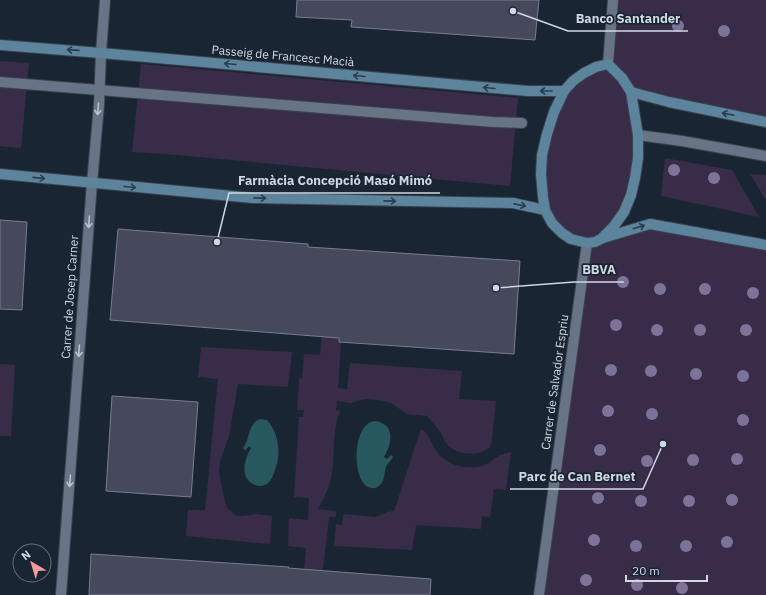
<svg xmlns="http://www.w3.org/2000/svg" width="766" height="595" viewBox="0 0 766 595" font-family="'IBM Plex Sans',sans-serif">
<rect width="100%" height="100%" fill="#1a2534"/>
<g fill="#392c48">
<polygon points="613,0 766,0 766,122 631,92 638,135 631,195 602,238 650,224 766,244 766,595 539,595 587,243 552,223 541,174 564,91 608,64"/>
<polygon points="0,61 29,63 21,148 0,146"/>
<polygon points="141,64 518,98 510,186 166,154 132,152"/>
<polygon points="665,158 732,170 759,217 661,196"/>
<polygon points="750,174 766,175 766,200"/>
<path d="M325 294 344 296 338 388 347 389 350 363 462 371 459 399 496 401 492 439 490 447C486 449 482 452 479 453 468 455 454 453 447 444 444 441 443 437 441 433 437 427 432 422 427 416L407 414 391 403 378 400 365 399 351 403 337 401 336 410 340 411C332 432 335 452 332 474 330 487 324 497 318 509L336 511V517H329L320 595H302L306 548 288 546 289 518 308 520 309 498 294 497 299 417H303L304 410H297L299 379 302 378 304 354 320 355Z"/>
<polygon points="201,347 292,352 288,387 238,384 229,436 220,461 219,471 222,489 227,508 237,516 243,516 256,514 272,516 270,544 186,536 188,510 205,510 218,379 198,377"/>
<polygon points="0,364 15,365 11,436 0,436"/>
<path d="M421 429C428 432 432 444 436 451 447 466 470 472 487 464 490 463 493 459 497 457 501 454 506 454 511 452L506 490 494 489 490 517 482 516 481 529 416 525 412 550 334 546 336 524 342 525 343 514 376 517 387 512 394 511Z"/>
</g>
<g fill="#27585e">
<path d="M260 419 267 420C276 430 280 445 278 458 278 462 276 466 275 470 273 476 271 482 265 485 261 487 256 486 253 484 239 477 245 458 251 448L249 446 245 451 243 448C251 438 247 424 260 419Z"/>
<path d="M375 421C396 424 392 444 384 457L387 459 391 455 393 457C391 460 387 464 386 467 384 473 385 480 380 485 378 487 375 489 372 488 351 486 351 423 375 421Z"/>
</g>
<g fill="#46495c" stroke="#797c90">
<polygon points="297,0 539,0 535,40 351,27 352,20 296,17"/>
<polygon points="0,220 27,222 22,310 0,309"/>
<polygon points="118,229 308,244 308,247 520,261 514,354 339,342 339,338 110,320"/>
<polygon points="112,396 198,402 191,497 106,491"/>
<polygon points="91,554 289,567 288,568 431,579 430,595 89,595"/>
</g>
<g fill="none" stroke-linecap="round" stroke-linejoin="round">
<defs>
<g id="street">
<polyline points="608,64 613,0"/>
<polyline points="0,82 493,122 522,123"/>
<polyline points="638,135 682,141 766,156"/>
<polyline points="61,595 92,183 99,105 101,53 105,0"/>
<polyline points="539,595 587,243"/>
</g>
<g id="secondary">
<polyline points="0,45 101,53 528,91 564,91"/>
<polygon points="608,64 622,78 631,92 638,135 638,158 635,178 631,195 624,212 614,226 601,239 595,242 587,243 571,239 562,233 552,223 545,210 543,197 541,174 542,155 547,134 554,112 564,91 573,81 584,73 596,67"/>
<polyline points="631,92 669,102 766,122"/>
<polyline points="0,174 253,198 513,203 545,210"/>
<polyline points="603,238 650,224 766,245"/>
</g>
</defs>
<use href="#street" stroke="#3a424e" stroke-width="12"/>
<use href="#secondary" stroke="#3a424e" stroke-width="12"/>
<use href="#street" stroke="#667485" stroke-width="10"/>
<use href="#secondary" stroke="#5c849c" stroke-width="10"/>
</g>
<g fill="#7c7399">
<circle cx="678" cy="26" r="6"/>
<circle cx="724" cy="31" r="6"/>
<circle cx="674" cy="170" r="6"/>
<circle cx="714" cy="178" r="6"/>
<circle cx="623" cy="282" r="6"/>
<circle cx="660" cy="289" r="6"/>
<circle cx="705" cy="289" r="6"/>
<circle cx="753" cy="293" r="6"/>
<circle cx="616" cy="325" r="6"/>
<circle cx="657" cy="330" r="6"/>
<circle cx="700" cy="330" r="6"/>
<circle cx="746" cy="330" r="6"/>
<circle cx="611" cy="370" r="6"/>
<circle cx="651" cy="371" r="6"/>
<circle cx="696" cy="374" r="6"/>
<circle cx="743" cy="376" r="6"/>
<circle cx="608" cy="411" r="6"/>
<circle cx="652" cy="414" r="6"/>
<circle cx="743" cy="420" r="6"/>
<circle cx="600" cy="450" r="6"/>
<circle cx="737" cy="459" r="6"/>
<circle cx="693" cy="460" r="6"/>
<circle cx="647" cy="461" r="6"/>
<circle cx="598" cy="498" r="6"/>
<circle cx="732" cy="500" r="6"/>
<circle cx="641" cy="501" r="6"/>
<circle cx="689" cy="501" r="6"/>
<circle cx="594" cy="540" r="6"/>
<circle cx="727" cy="542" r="6"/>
<circle cx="636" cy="546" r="6"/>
<circle cx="686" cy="546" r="6"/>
<circle cx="586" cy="580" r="6"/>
<circle cx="637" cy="585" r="6"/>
<circle cx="682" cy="588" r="6"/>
</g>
<defs><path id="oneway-shaft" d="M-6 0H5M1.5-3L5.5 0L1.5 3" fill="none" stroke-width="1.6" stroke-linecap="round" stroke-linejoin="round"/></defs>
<g stroke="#2a3d4e">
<use href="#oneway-shaft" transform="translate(73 50) rotate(-176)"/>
<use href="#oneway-shaft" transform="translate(230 64) rotate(-175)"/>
<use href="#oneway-shaft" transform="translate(359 76) rotate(-175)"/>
<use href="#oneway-shaft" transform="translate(489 88) rotate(-175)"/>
<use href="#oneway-shaft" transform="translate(546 91) rotate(-180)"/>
<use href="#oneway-shaft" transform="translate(728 114) rotate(-168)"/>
<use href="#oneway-shaft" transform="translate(39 178) rotate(6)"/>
<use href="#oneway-shaft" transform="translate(130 187) rotate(5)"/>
<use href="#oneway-shaft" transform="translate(260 198) rotate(1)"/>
<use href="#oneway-shaft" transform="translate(390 201) rotate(1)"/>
<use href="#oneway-shaft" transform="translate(520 205) rotate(11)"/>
<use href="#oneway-shaft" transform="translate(639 227) rotate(-17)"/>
</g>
<g stroke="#bbc3cf">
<use href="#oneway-shaft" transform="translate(98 109) rotate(95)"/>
<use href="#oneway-shaft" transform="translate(89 222) rotate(94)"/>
<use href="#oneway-shaft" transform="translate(79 351) rotate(94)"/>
<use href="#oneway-shaft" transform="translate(70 481) rotate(94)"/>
</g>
<g text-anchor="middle" stroke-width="3.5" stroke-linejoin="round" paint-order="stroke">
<g font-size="12" fill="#d0d7e1" stroke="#1a2534">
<text transform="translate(283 56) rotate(5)" y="4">Passeig de Francesc Macià</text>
<text transform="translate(70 297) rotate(-86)" y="4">Carrer de Josep Carner</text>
<text transform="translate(555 382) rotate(-82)" y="4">Carrer de Salvador Espriu</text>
</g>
</g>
<path fill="none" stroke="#d0d7e1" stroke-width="1.5" d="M513 11L568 31H688M217 242L229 193H440M496 288L574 282H624M663 444L643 489H510"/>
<g fill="#d0d7e1" stroke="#1a2534" stroke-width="1.5">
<circle cx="513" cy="11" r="4"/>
<circle cx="217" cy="242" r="4"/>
<circle cx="496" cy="288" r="4"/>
<circle cx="663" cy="444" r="4"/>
</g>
<g font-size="13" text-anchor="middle" font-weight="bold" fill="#d0d7e1" stroke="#1a2534" stroke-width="3.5" stroke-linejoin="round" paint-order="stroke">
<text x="628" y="23">Banco Santander</text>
<text x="335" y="185">Farmàcia Concepció Masó Mimó</text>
<text x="599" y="274">BBVA</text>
<text x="577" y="481">Parc de Can Bernet</text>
</g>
<g transform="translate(32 563) rotate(322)"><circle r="19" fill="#1a2534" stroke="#636c79"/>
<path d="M0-3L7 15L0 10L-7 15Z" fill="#f59b9c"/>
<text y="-6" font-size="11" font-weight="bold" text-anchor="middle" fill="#d0d7e1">N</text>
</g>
<path d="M626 575v6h81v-6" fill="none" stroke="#d0d7e1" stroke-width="2"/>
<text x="632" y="575" font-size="12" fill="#d0d7e1" stroke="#1a2534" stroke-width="3" paint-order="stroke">20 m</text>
</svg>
